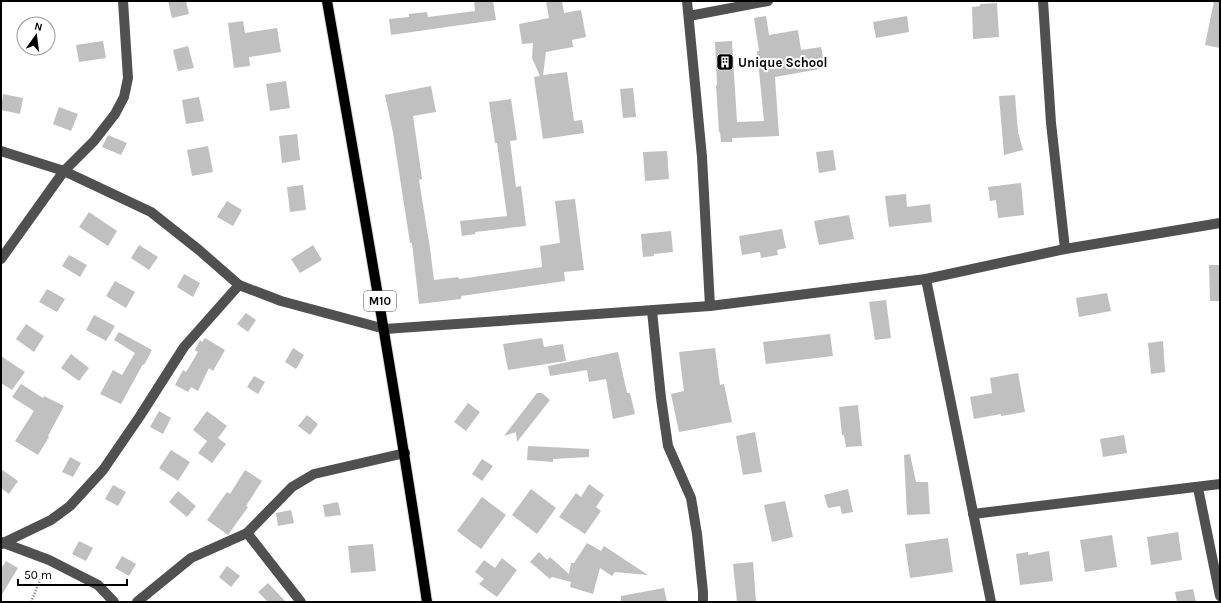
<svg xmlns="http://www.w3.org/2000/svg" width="1221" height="603" viewBox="0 0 1221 603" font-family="Karla,sans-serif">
<rect width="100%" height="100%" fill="#fff"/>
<g fill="#c0c0c0">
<polygon points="168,1 186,1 189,14 172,18"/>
<polygon points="474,1 493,1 496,20 391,35 389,19 409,17 409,14 427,12 428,17 475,11"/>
<polygon points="546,1 562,1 564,13 581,10 586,37 572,40 573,47 546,52 543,75 567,72 574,121 582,120 584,133 543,139 534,77 540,76 532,58 533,43 522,44 519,24 549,18"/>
<polygon points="1214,1 1220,1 1220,48 1205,45"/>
<polygon points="997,3 999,37 973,39 972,7 980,6 980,4"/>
<polygon points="766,16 769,35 798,30 801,50 821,47 825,68 775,77 779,136 732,138 732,142 721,142 720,132 719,132 716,85 717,85 715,42 732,41 737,122 764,121 757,51 759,51 754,18"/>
<polygon points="907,16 909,32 876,38 873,22"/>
<polygon points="243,21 245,33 277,28 281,52 249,57 250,66 234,68 228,23"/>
<polygon points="103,41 106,58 79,62 76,45"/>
<polygon points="188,46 194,68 178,71 173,50"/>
<polygon points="286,81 290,108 270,111 266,84"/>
<polygon points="431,86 436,112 413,116 422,179 419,180 430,248 434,280 458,277 459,279 542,267 540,246 560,243 555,201 575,199 584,270 564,272 565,281 461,296 461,299 419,304 412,243 410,243 393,133 385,95"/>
<polygon points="633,88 636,117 623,118 620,89"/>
<polygon points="3,94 23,98 20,114 1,110"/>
<polygon points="1015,95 1018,132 1023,150 1004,155 999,96"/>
<polygon points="199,97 204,121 186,124 182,100"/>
<polygon points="511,99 517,140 510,141 516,187 521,186 526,226 475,232 475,234 462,236 460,221 507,216 497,143 495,143 489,102"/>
<polygon points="59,107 78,114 71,131 53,124"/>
<polygon points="297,134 300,160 282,163 279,136"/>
<polygon points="108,135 127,143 121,155 102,147"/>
<polygon points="208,146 213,172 192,176 187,150"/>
<polygon points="833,150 836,170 819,173 816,152"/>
<polygon points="667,151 669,179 645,181 643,152"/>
<polygon points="1021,183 1024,215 998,218 996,200 990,201 988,187"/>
<polygon points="303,185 306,210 290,212 287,187"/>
<polygon points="906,194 907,207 930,204 932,222 889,227 885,196"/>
<polygon points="227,201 242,210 233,226 217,217"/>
<polygon points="89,212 117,231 108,246 79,227"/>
<polygon points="849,215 854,239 819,245 814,221"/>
<polygon points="782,229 786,248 777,250 778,255 761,258 760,252 742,255 739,236"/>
<polygon points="671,231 673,252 654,254 654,256 643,257 641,234"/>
<polygon points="139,245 158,257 149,270 131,258"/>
<polygon points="313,245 322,260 300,273 291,259"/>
<polygon points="69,255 87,265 80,277 62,266"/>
<polygon points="1209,265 1220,265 1220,301 1210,301"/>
<polygon points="184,274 200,283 193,297 177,287"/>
<polygon points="115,281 135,292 126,308 106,296"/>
<polygon points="47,289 65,299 57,312 39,302"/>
<polygon points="1107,293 1111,311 1079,317 1076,298"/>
<polygon points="886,300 891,338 875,340 869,302"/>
<polygon points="246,313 256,320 248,332 237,324"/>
<polygon points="94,315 115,326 106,341 86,330"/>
<polygon points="26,324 44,336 34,352 16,339"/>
<polygon points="119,332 152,350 144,365 143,364 121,404 100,394 113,370 122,375 135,353 114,340"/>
<polygon points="830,334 833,356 766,364 763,342"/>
<polygon points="205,338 225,350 213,371 209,368 198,391 191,387 188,392 175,385 183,370 186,372 198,352 195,350 200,340 202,342"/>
<polygon points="542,338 544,347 563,344 566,361 508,370 503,344"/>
<polygon points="1163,341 1165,372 1151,374 1148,343"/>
<polygon points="293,348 304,355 296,369 285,362"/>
<polygon points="715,348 720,385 724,384 732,422 679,432 671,394 684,391 679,352"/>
<polygon points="618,352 627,393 630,393 635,414 613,419 606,379 589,382 587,370 550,376 548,366"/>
<polygon points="71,354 89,368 79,381 61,368"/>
<polygon points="1,356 25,372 12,390 1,383"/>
<polygon points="1018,373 1025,412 1001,416 1001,414 974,419 970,397 992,393 990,378"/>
<polygon points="254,376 265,382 258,394 247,387"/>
<polygon points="21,384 43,398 44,396 64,406 48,436 49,437 38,455 15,441 34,411 12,397"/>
<polygon points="537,393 542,393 550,400 517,442 516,432 504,436"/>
<polygon points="468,403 480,412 466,431 454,422"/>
<polygon points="858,405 862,446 846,447 844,435 842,435 839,407"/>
<polygon points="159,411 171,418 163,434 150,427"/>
<polygon points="207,411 227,426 218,438 226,444 212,463 198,453 207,441 193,430"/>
<polygon points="307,415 318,424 310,435 298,426"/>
<polygon points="755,432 762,472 743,475 736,436"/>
<polygon points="1124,435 1127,453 1103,457 1100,439"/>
<polygon points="528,446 589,449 589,457 553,459 553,462 527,460"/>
<polygon points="171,450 190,462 178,481 159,468"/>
<polygon points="910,454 916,482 928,482 930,514 907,515 904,455"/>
<polygon points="70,457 81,463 73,477 62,472"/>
<polygon points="482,459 493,466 482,481 472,474"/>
<polygon points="1,469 18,481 9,494 1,488"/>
<polygon points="245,470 262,481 246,506 248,507 228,535 207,520 227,492 230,494"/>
<polygon points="589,484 604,495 596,507 601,511 585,534 559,517 576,493 581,497"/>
<polygon points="113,485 126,492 118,506 105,499"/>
<polygon points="531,489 556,508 537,534 512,515"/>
<polygon points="848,489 853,512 842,514 840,506 828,508 824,495"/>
<polygon points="178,491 196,506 187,517 169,502"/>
<polygon points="482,497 506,515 481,549 457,531"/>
<polygon points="785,501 793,537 772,542 764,505"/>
<polygon points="338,502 341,515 325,517 323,505"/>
<polygon points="291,510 294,523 278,526 276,513"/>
<polygon points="1178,532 1182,560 1151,565 1147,537"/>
<polygon points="1112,535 1117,567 1085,572 1080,540"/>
<polygon points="948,538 953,572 910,578 905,544"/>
<polygon points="79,541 93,548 86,561 72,554"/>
<polygon points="587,543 601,551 604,546 648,575 615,572 612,576 600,568 593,594 570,587 571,582 552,577 550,579 530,562 539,552 547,560 550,557 569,574 571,563 574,563"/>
<polygon points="373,544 376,571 351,573 348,546"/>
<polygon points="1049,551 1053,581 1020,585 1016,554 1028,552 1028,555"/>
<polygon points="122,556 136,564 129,576 115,568"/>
<polygon points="502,558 517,570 497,597 479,584 484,579 475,572 484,560 495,568"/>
<polygon points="6,561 18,568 1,596 1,569"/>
<polygon points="753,562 756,602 737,602 733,564"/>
<polygon points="227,566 240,576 231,587 219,577"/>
<polygon points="268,583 286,602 268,602 258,592"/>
<polygon points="664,588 667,602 621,602 621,596"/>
<polygon points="1193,589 1196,602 1177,602 1175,592"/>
</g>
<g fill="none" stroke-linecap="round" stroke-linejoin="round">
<defs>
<path id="major" d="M327 1C362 201 397 401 427 602"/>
</defs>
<use href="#major" stroke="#dbdbdb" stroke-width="12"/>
<polyline stroke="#727272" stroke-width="2.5" stroke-dasharray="1 2" stroke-linecap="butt" points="31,602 44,571"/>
<g stroke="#505050" stroke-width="10">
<polyline points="687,1 702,157 710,306"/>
<polyline points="1043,1 1051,123 1065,249"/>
<polyline points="689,16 768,1"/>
<polyline points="1,151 64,171 151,212 199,250 239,285"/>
<polyline points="1,259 64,171 94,141 115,114 124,97 128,78 123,1"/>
<polyline points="926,279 991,602"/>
<polyline points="652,311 661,398 668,446 691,498 697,534 703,592 703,602"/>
<polyline points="1198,488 1220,596"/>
<polyline points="973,514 1220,484"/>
<polyline points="247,533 301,602"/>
<polyline points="1,542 49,560 98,585 114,602"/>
<polyline points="1,544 51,520 70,506 103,470 140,416 184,347 239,285 281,301 385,329 710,306 926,279 1065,249 1220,223"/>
<polyline points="137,602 191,558 247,533 292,487 314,474 405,453"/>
</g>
<use href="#major" stroke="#000" stroke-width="10"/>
</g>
<defs>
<symbol id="building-square" viewBox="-11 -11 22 22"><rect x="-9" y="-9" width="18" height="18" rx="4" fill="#000" stroke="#fff"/><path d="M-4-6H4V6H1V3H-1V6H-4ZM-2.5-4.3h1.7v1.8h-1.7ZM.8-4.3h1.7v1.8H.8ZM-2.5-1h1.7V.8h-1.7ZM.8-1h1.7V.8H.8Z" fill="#fff"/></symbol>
</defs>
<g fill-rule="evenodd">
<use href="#building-square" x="715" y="52" width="20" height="20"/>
</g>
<g text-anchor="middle" stroke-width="4" stroke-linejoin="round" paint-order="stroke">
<rect fill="#fff" stroke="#4c4c4c" stroke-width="1" x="364" y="291" width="32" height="20" rx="3"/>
<g font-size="12" font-weight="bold" fill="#000">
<text x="380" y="305">M10</text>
</g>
<g font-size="13" font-weight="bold" fill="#000" stroke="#fff" text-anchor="start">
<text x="738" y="67">Unique School</text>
</g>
</g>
<rect width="1221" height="603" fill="none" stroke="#000000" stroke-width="4"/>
<g transform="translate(36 36) rotate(14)"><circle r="19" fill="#ffffff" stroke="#999999"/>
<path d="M0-3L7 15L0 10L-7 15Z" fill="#000000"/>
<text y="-6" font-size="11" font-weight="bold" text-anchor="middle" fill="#000000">N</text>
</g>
<path d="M18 579v6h109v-6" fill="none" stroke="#000000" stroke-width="2"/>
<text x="24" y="579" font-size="12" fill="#000000" stroke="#ffffff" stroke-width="3" paint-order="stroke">50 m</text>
</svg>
